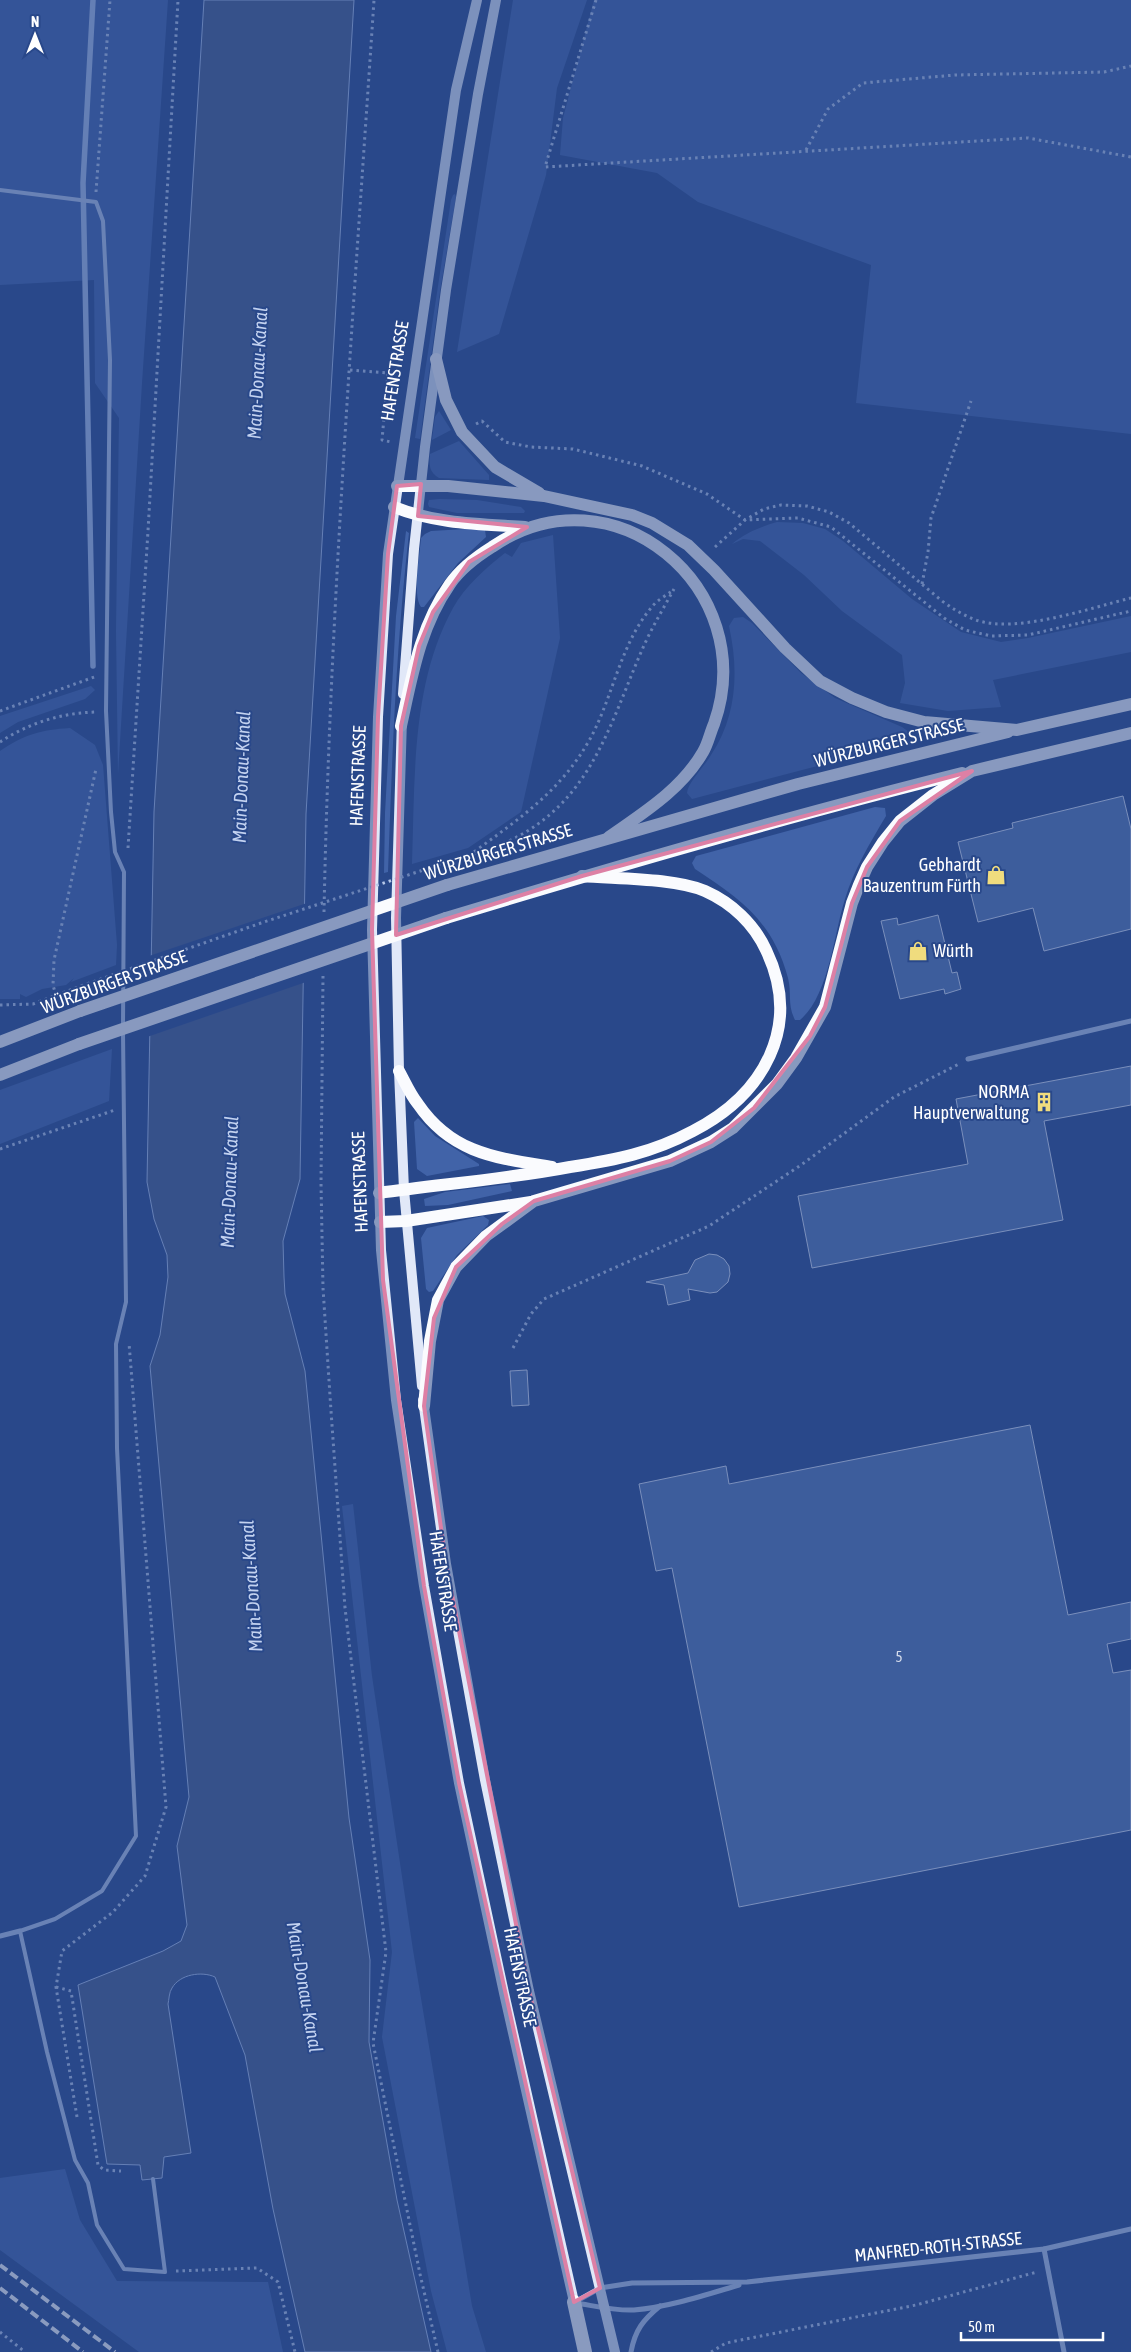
<svg xmlns="http://www.w3.org/2000/svg" width="1131" height="2352" viewBox="0 0 1131 2352" font-family="'Asap Condensed',sans-serif">
<rect width="100%" height="100%" fill="#29488a"/>
<g fill="#4163a8">
<polygon points="0,0 168,0 142,383 118,774 116,631 119,418 95,383 94,280 0,285"/>
<polygon points="513,0 587,0 557,88 546,175 499,334 457,352"/>
<polygon points="594,0 1131,0 1131,434 856,403 871,265 698,202 657,173 560,155 563,118"/>
<polygon points="455,194 456,197 440,291 420,439 415,438 451,200 453,195"/>
<polygon points="439,411 451,430 432,440 435,417"/>
<path d="M459 441 489 475V480L439 478C429 472 429 465 430 454Z"/>
<polygon points="439,499 477,500 521,507 525,511 524,513 457,513 429,507 428,504 429,500"/>
<path d="M777 522 803 523 825 529 843 541 912 599 961 632 1001 642 1028 638 1131 616V652L993 680 1001 707 948 711 900 703 905 683 902 655 842 611 804 575 760 541 743 539 732 544C745 533 760 527 777 522Z"/>
<path d="M482 528 485 530 486 537 458 563 424 607H421C412 594 420 554 421 538L425 534 431 531Z"/>
<path d="M406 531 409 533C396 646 392 758 388 872L384 873 385 813 396 616Z"/>
<path d="M553 535 560 638 521 812 468 848 412 864C415 780 411 684 453 608 465 586 486 568 505 553L512 557 521 543Z"/>
<path d="M743 617 752 623 801 673 835 698 902 727 909 732 901 744 692 799 687 793C688 782 705 766 711 755 737 716 739 671 729 626L734 618Z"/>
<polygon points="91,686 95,690 85,699 18,722 0,733 0,716"/>
<path d="M70 728 95 745 103 765 117 945 116 965 71 982 74 978 66 985 42 989 26 997 20 994V999H0V751C25 734 41 730 70 728Z"/>
<path d="M875 807 885 808 886 816C870 843 854 869 845 899 834 933 829 996 800 1020H795C787 1004 792 994 788 978 773 922 741 899 695 869L692 863 696 856Z"/>
<polygon points="112,1049 109,1101 0,1144 0,1090"/>
<polygon points="418,1118 435,1136 479,1164 479,1166 427,1176 417,1169 414,1122"/>
<polygon points="510,1184 512,1191 448,1205 425,1206 424,1199 445,1192"/>
<polygon points="483,1216 489,1220 488,1225 457,1255 433,1291 429,1292 426,1289 421,1238 427,1228"/>
<polygon points="353,1504 372,1676 413,1950 472,2306 486,2352 447,2352 431,2291 382,2037 392,1952 342,1506"/>
<polygon points="65,2169 80,2220 117,2281 268,2282 283,2352 139,2352 0,2250 0,2178"/>
</g>
<path fill="#455b8b" stroke="#acc1e9" d="M204 0H354L306 814 300 1179 283 1241 284 1277 285 1294 305 1371 349 1818 370 1960 369 2042 397 2200 431 2352H305L273 2209 245 2055 215 1977C202 1971 180 1974 172 1988 169 1992 169 2000 168 2004L191 2153 164 2157 162 2178 142 2180 140 2165 107 2164 78 1985 163 1951 181 1941 187 1925 177 1846 189 1797 150 1366 160 1335 168 1277 167 1255 154 1219 147 1182 154 812Z"/>
<polygon fill="#29488a" points="307,903 306,982 147,1037 149,956"/>
<g fill="none" stroke-linecap="round" stroke-linejoin="round">
<polyline stroke="#acc1e9" stroke-width="5.5" points="93,666 83,183 93,0"/>
</g>
<g fill="#5675b2" stroke="#dbe4f7">
<polygon points="1123,796 1131,829 1131,929 1044,951 1033,908 978,922 958,842 1013,828 1012,823"/>
<polygon points="938,915 952,973 957,972 961,989 945,994 944,989 900,999 881,921 897,918 898,925"/>
<polygon points="1131,1066 1131,1105 1044,1121 1063,1220 812,1268 798,1196 968,1164 956,1099"/>
<polygon points="709,1254 717,1255 724,1259 729,1266 730,1274 728,1282 717,1292 710,1293 688,1289 690,1300 668,1305 664,1285 646,1282 688,1273 695,1260"/>
<polygon points="527,1370 529,1405 512,1406 510,1371"/>
<polygon points="1030,1425 1068,1615 1131,1602 1131,1639 1107,1644 1113,1673 1131,1670 1131,1830 739,1907 672,1568 656,1571 639,1484 726,1466 729,1484"/>
</g>
<g fill="none" stroke-linecap="round" stroke-linejoin="round">
<g stroke="#b7c8e9" stroke-width="3" stroke-dasharray="2.5 4" stroke-linecap="butt">
<polyline points="596,0 545,167 1028,138 1131,157"/>
<polyline points="806,150 828,109 863,83 955,75 1104,72 1131,66"/>
<polyline points="96,192 110,0"/>
<polyline points="350,370 388,373 382,440 391,442"/>
<polyline points="476,424 482,421 505,442 531,447 573,449 642,466 707,494 745,520 798,518 831,527 944,618 965,630 991,636 1028,635 1131,611"/>
<path d="M715 547 745 520 764 509 781 505 807 506 829 512 849 523 942 601C953 609 963 615 976 620 1016 634 1090 608 1131 598"/>
<polyline points="922,584 928,552 931,518 971,401"/>
<polyline points="0,711 97,676"/>
<path d="M0 742C29 723 61 713 96 712"/>
<polyline points="128,848 148,531 178,0"/>
<path d="M474 852C520 818 561 791 590 739 613 697 620 645 651 608 656 601 665 596 672 591"/>
<path d="M448 862C468 856 489 850 509 841 591 802 609 726 642 650 651 629 663 609 674 589"/>
<path d="M324 912C330 608 354 304 374 0"/>
<polyline points="323,976 321,1183 323,1288 331,1411 345,1608 386,1952 373,2043 420,2274 438,2352"/>
<polyline points="56,996 53,985 54,960 96,769"/>
<polyline points="0,1005 33,1004 81,986"/>
<polyline points="0,1149 115,1110"/>
<polyline points="513,1348 531,1314 544,1299 709,1226 801,1165 894,1097 959,1064"/>
<polyline points="56,1987 71,1991 98,2165 104,2170 121,2171"/>
<polyline points="77,2117 56,1987 62,1951 113,1912 145,1876 166,1807 129,1343"/>
<polyline points="176,2271 257,2268 278,2282 295,2352"/>
<polyline points="0,2332 25,2352"/>
<polyline points="711,2352 726,2343 916,2305 1037,2272"/>
</g>
<g stroke="#b7c8e9" stroke-width="4">
<polyline points="0,190 96,202 103,221 110,360 106,711 111,812 115,852 124,872 123,1026"/>
<polyline points="123,1033 126,1302 116,1344 117,1448 136,1836 102,1891 55,1919 20,1931 47,2052 75,2160 88,2183 97,2225 124,2269 165,2272 153,2179"/>
</g>
<g stroke="#b7c8e9" stroke-width="5">
<polyline points="968,1059 1131,1021"/>
<polyline points="0,1936 20,1931"/>
<polyline points="1044,2249 1064,2352"/>
<polyline points="575,2302 600,2288 632,2283 747,2282 1044,2249 1131,2229"/>
<path d="M576 2303C595 2306 615 2311 634 2310 669 2307 705 2295 739 2285"/>
<path d="M631 2352C635 2330 643 2320 660 2306"/>
</g>
<g stroke="#e1e8f8" stroke-width="10">
<polyline points="477,0 456,90 388,554 378,717 372,930 381,1250 396,1400 424,1586 459,1783 504,1993 574,2302"/>
<polyline points="403,694 414,549 425,447 446,290 478,94 496,0"/>
<polyline points="402,719 396,918 399,1071 404,1190 422,1386"/>
<polyline points="423,1400 446,1564 485,1780 529,1991 615,2352"/>
</g>
<g stroke="#fafbfe" stroke-width="12">
<polyline points="436,359 446,400 462,432 495,467 539,493"/>
<polyline points="397,486 448,486 544,496 632,515 652,523 688,545 714,570 785,648 820,681 852,698 886,712 924,722 1017,730 1131,704"/>
<path d="M394 507C436 524 480 524 525 527"/>
<path d="M401 726C412 676 420 627 450 584 461 568 476 557 492 547 612 464 762 588 714 724 710 733 708 744 703 752 681 790 643 813 609 837"/>
<polyline points="447,885 798,784 1008,732"/>
<path d="M446 918C617 866 789 816 962 773"/>
<polyline points="0,1042 80,1011"/>
<path d="M399 1071C405 1082 410 1094 418 1104 452 1154 497 1158 552 1167"/>
<polyline points="0,1075 79,1044"/>
<path d="M379 1193C443 1184 507 1179 570 1167 615 1160 652 1153 693 1131 763 1095 803 1027 766 950 754 924 732 903 705 891 674 878 617 879 582 876"/>
<polyline points="380,1222 406,1221 531,1202"/>
<polyline points="424,1406 430,1341 438,1300 456,1267 486,1236 534,1201 670,1161 711,1142 733,1128 777,1084 796,1058 825,1007 852,903 859,885 867,867 883,842 900,821 933,795 972,771 1131,733"/>
</g>
<polyline stroke="#fcfdfe" stroke-width="14" points="574,2302 585,2352"/>
<g stroke="#fff" stroke-width="4" stroke-dasharray="9 4" stroke-linecap="butt">
<polyline points="0,2265 115,2352"/>
<polyline points="0,2288 83,2352"/>
</g>
<polyline stroke="#b7c8e9" stroke-width="3" stroke-dasharray="2.5 4" stroke-linecap="butt" points="81,986 261,923 448,862"/>
<g stroke="#fafbfe" stroke-width="12">
<polyline points="80,1011 447,885"/>
<polyline points="79,1044 446,918"/>
</g>
</g>
<path d="M0 0H1131V2352H0ZM421 484 418 516 527 527 469 562 433 612 419 646 401 726 396 935 582 876 972 771 900 821 867 867 852 903 825 1007 810 1036 754 1108 711 1142 670 1161 534 1201 502 1224 456 1267 434 1318 424 1406 446 1564 529 1991 600 2288 574 2302 459 1783 424 1586 383 1280 372 930 378 717 388 554 397 486Z" fill="#29488a" fill-opacity=".55" fill-rule="evenodd"/>
<path fill="none" stroke="#dd80a5" stroke-width="4" stroke-linejoin="round" d="M421 484 418 516 527 527 469 562 433 612 419 646 401 726 396 935 582 876 972 771 900 821 867 867 852 903 825 1007 810 1036 754 1108 711 1142 670 1161 534 1201 502 1224 456 1267 434 1318 424 1406 446 1564 529 1991 600 2288 574 2302 459 1783 424 1586 383 1280 372 930 378 717 388 554 397 486Z"/>
<defs>
<symbol id="shop-bare" viewBox="-9 -9 18 18"><path d="M-5-2.5h2.3a2.7 3.5 0 0 1 5.4 0H5L5.5 6h-11ZM-1.5-2.5h3a1.5 2.3 0 0 0-3 0Z" fill="#f0dc7e" stroke="#29488a" stroke-width="2.5" paint-order="stroke"/></symbol>
<symbol id="building-bare" viewBox="-9 -9 18 18"><path d="M-4-6H4V6H1V3H-1V6H-4ZM-2.5-4.3h1.7v1.8h-1.7ZM.8-4.3h1.7v1.8H.8ZM-2.5-1h1.7V.8h-1.7ZM.8-1h1.7V.8H.8Z" fill="#f0dc7e" stroke="#29488a" stroke-width="2.5" paint-order="stroke"/></symbol>
</defs>
<g fill-rule="evenodd">
<use href="#shop-bare" x="982" y="861" width="28" height="28"/>
<use href="#shop-bare" x="904" y="937" width="28" height="28"/>
<use href="#building-bare" x="1030" y="1088" width="28" height="28"/>
</g>
<g text-anchor="middle" stroke-width="4" stroke-linejoin="round" paint-order="stroke">
<g font-size="15" fill="#d5dcec">
<text x="899" y="1662">5</text>
</g>
<g font-size="18" fill="#fff" stroke="#29488a">
<text transform="translate(395 371) rotate(-81)" y="6">HAFENSTRASSE</text>
<text transform="translate(889 743) rotate(-14)" y="6">WÜRZBURGER STRASSE</text>
<text transform="translate(358 776) rotate(-88)" y="6">HAFENSTRASSE</text>
<text transform="translate(498 852) rotate(-17)" y="6">WÜRZBURGER STRASSE</text>
<text transform="translate(114 982) rotate(-20)" y="6">WÜRZBURGER STRASSE</text>
<text transform="translate(360 1182) rotate(-92)" y="6">HAFENSTRASSE</text>
<text transform="translate(443 1581) rotate(81)" y="6">HAFENSTRASSE</text>
<text transform="translate(520 1977) rotate(78)" y="6">HAFENSTRASSE</text>
<text transform="translate(938 2247) rotate(-6)" y="6">MANFRED-ROTH-STRASSE</text>
</g>
<g font-size="18" fill="#fff" stroke="#29488a" text-anchor="end">
<text x="981" y="871">Gebhardt<tspan x="981" dy="21">Bauzentrum Fürth</tspan></text>
<text x="933" y="957" text-anchor="start">Würth</text>
<text x="1029" y="1098">NORMA<tspan x="1029" dy="21">Hauptverwaltung</tspan></text>
</g>
<g font-size="19" font-style="italic" fill="#c3d2f0" stroke="#29488a">
<text transform="translate(257 373) rotate(-87)" y="7">Main-Donau-Kanal</text>
<text transform="translate(241 777) rotate(-88)" y="7">Main-Donau-Kanal</text>
<text transform="translate(229 1182) rotate(-88)" y="7">Main-Donau-Kanal</text>
<text transform="translate(251 1586) rotate(-94)" y="7">Main-Donau-Kanal</text>
<text transform="translate(305 1987) rotate(80)" y="7">Main-Donau-Kanal</text>
</g>
</g>
<g transform="translate(35 35)" stroke="#29488a" stroke-width="4" paint-order="stroke">
<path d="M0-4L9 19L0 12L-9 19Z" fill="#ffffff"/>
<text y="-8" font-size="14" font-weight="bold" text-anchor="middle" fill="#ffffff">N</text>
</g>
<path d="M961 2332v8h142v-8" fill="none" stroke="#ffffff" stroke-width="2.5"/>
<text x="968" y="2332" font-size="15" fill="#ffffff" stroke="#29488a" stroke-width="4" paint-order="stroke">50 m</text>
</svg>
